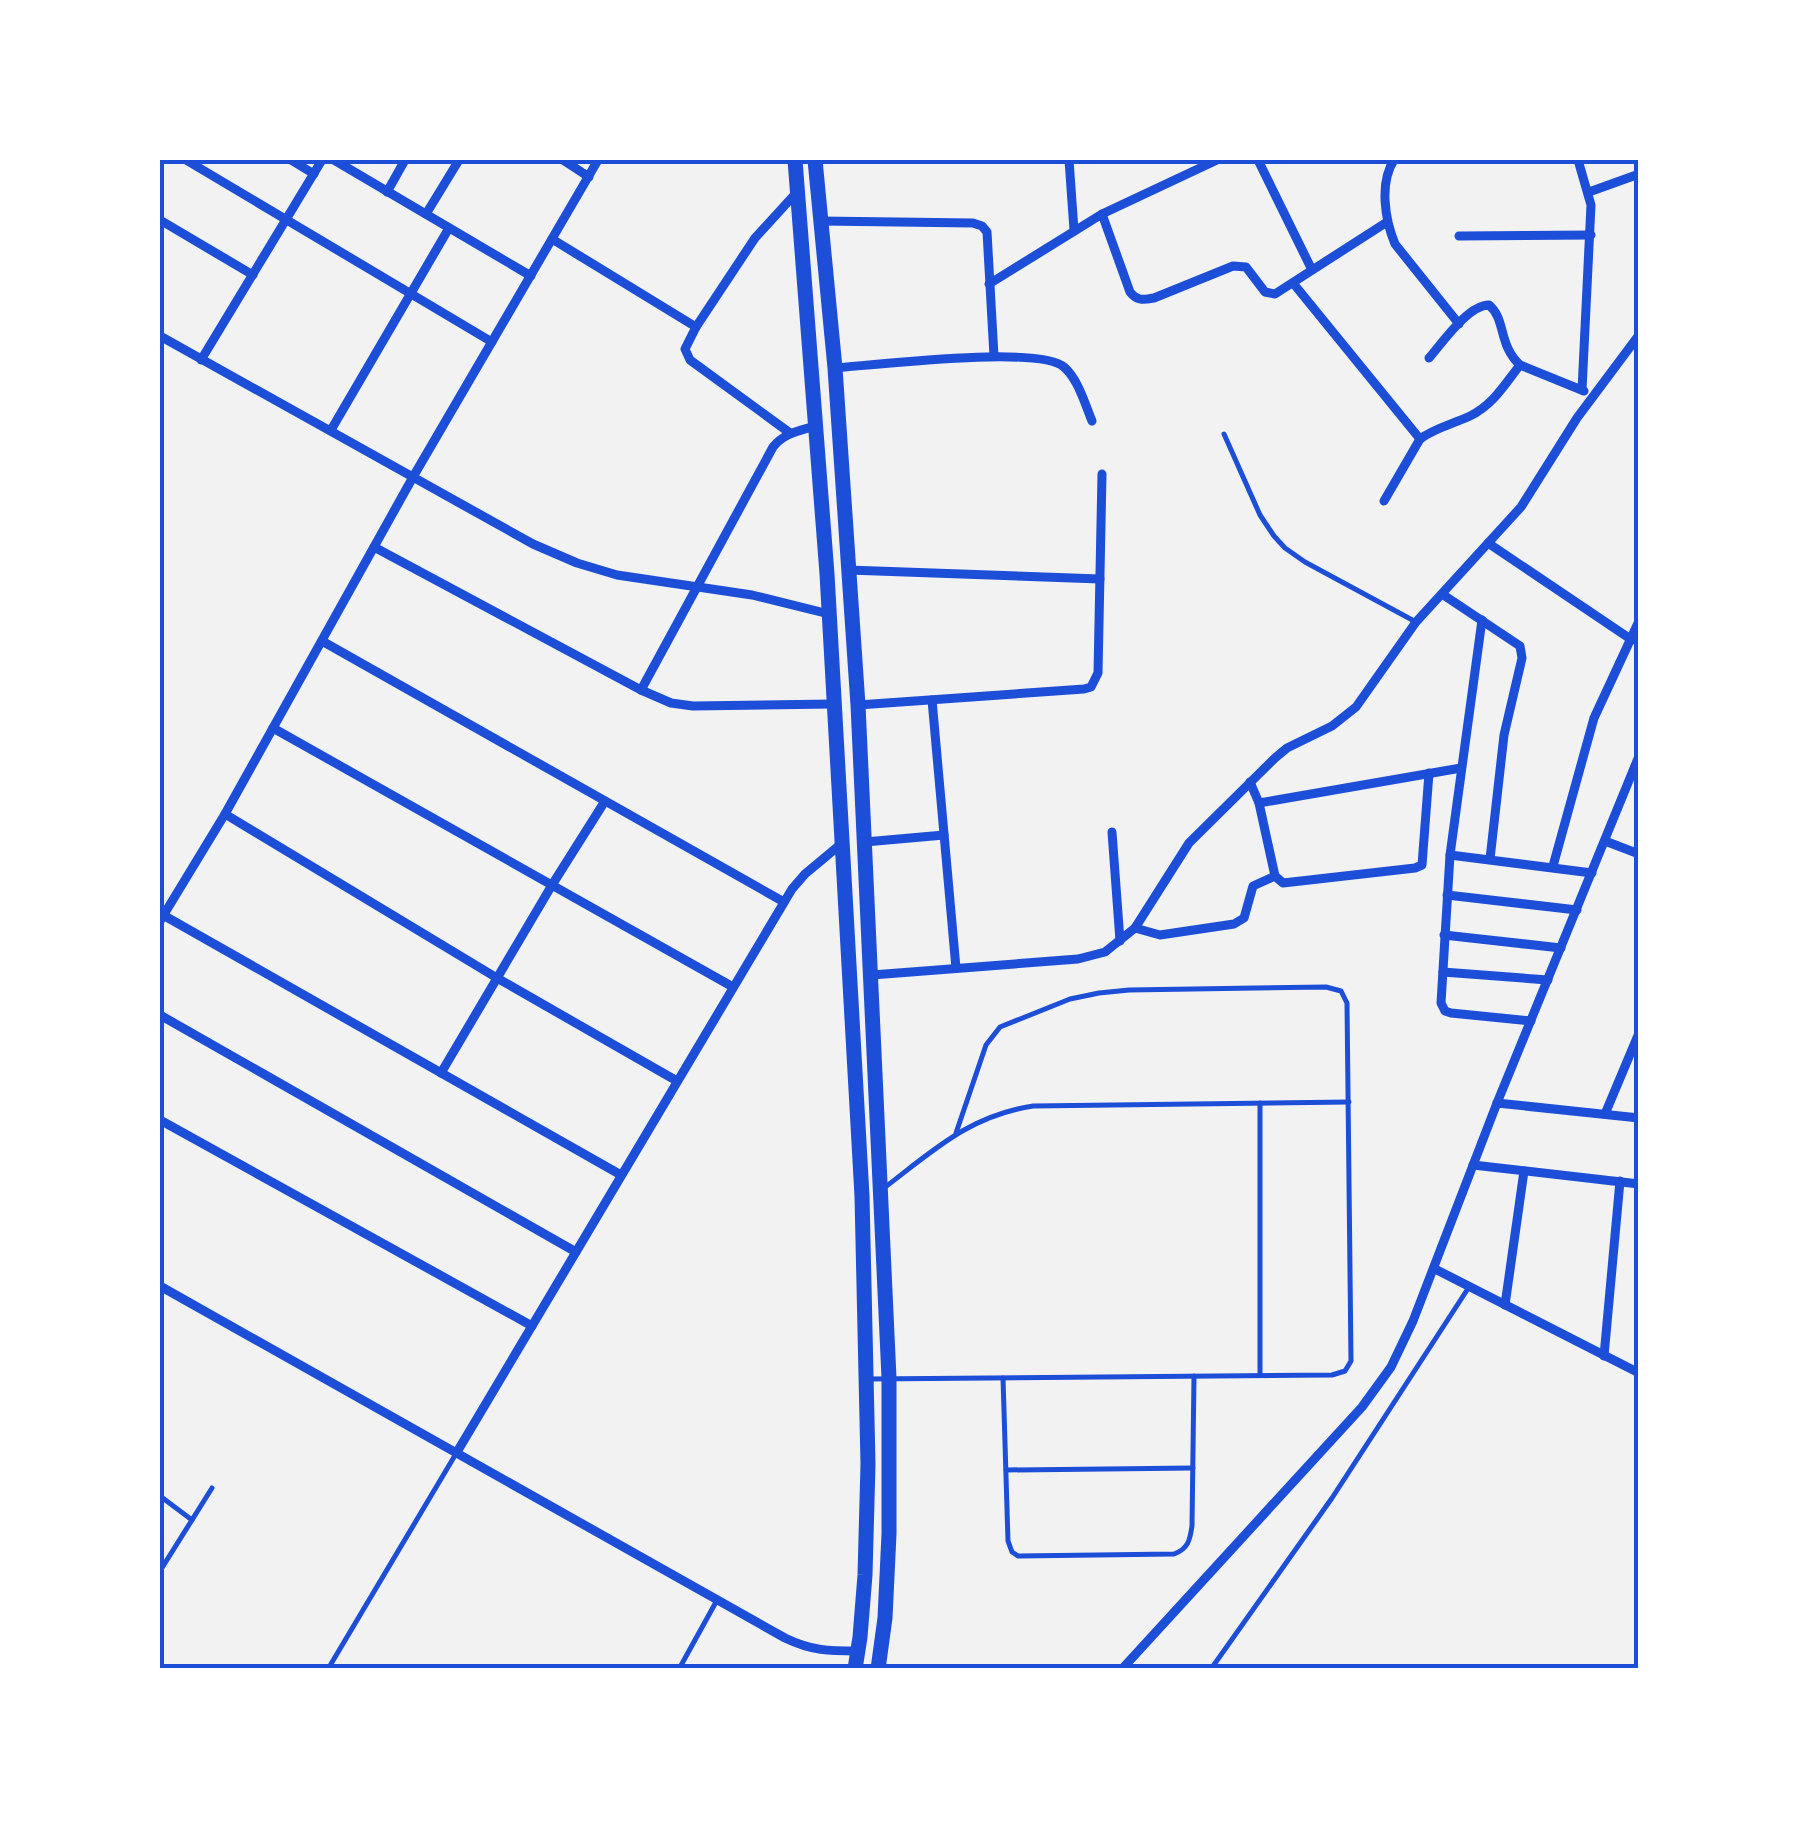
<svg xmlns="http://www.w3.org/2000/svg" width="1799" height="1829" viewBox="0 0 1799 1829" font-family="'Playfair Display',serif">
<rect width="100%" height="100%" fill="#f2f2f2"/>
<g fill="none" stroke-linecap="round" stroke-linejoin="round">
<g stroke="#1d4ed8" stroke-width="5">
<polyline points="1224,434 1260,515 1274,536 1285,548 1305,562 1416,622"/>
<path d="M884 1188C934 1150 969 1116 1033 1106L1349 1102"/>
<polyline points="1260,1375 1260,1103"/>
<path d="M1003 1378 1008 1541 1012 1552 1018 1556 1174 1554C1188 1549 1190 1540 1192 1526L1194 1376"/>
<polyline points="870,1379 1332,1375 1345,1371 1351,1361 1347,1003 1341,991 1326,987 1129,990 1099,993 1070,999 1000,1027 986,1045 956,1133"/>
<polyline points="1006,1470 1193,1468"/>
<polyline points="160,1496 192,1520"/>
<polyline points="160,1571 212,1488"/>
<polyline points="328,1669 457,1452"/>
<polyline points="679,1669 716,1602"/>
<polyline points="1211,1669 1332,1498 1469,1287"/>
</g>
<g stroke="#1d4ed8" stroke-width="9">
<polyline points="186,160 492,342"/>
<polyline points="291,160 314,174"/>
<polyline points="334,160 531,276"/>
<polyline points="563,160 589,177"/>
<polyline points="1069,160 1074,230"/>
<polyline points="1258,160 1312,270"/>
<path d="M1394 160C1379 183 1385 220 1395 244L1459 324"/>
<polyline points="1578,160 1591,205 1582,390"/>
<polyline points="387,192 405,160"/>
<polyline points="1589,192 1639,174"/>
<polyline points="426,214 459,160"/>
<path d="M1102 214 1130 292C1137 301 1143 300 1154 298L1233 266 1246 267 1265 292 1275 294 1387 222"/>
<polyline points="160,220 253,275"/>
<polyline points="820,221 973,223 982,226 987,232 994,356"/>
<polyline points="1459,236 1591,235"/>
<polyline points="552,239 696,327"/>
<polyline points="1293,283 1420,439"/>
<polyline points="989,284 1102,214 1217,160"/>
<polyline points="160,336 533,544 577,563 617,575 752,595 829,614"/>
<path d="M1429 358C1443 342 1468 305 1489 305 1506 319 1498 345 1520 365L1584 391"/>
<polyline points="201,360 322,160"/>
<path d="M835 368C875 365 1039 345 1064 367 1078 379 1085 404 1092 421"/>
<polyline points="331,430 449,228"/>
<polyline points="790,433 690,360 685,349 696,327 755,238 797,192"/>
<path d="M1384 501 1420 439C1435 428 1453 424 1470 416 1493 405 1505 384 1520 365"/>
<polyline points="1488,543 1632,640"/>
<polyline points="374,547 641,690 671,703 693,706 834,704"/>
<polyline points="848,570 1100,579"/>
<polyline points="1442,594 1520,646 1522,658 1504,735 1490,859"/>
<polyline points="1482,620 1450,855 1441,1003 1445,1011 1451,1013 1531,1021"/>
<polyline points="322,641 784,902"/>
<path d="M641 690 773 447C784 433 799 431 815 426"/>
<polyline points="932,700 956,968"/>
<polyline points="858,705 1084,689 1091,687 1098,673 1102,474"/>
<polyline points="273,728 733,987"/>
<polyline points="1250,782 1259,803 1275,876 1283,883 1415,868 1422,865 1429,773"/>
<polyline points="1259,803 1461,768"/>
<polyline points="225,814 497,978 677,1081"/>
<polyline points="1112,832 1120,941"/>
<polyline points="1605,841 1639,854"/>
<polyline points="865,842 944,835"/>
<polyline points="1450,855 1592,873"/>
<polyline points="1553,866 1594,718 1639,621"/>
<polyline points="1447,895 1577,910"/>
<polyline points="163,915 621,1175"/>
<polyline points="160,921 225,814 413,477 598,160"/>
<polyline points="1135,928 1160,935 1234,924 1244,918 1253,886 1275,876"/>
<polyline points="1444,935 1561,948"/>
<polyline points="1443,972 1548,980"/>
<polyline points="872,975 1078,959 1105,952 1135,928 1189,843 1275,758 1287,748 1332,726 1356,707 1416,622 1521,507 1577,418 1639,335"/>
<polyline points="160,1015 576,1252"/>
<polyline points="441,1073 552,885 605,801"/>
<polyline points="1497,1103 1639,1118"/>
<polyline points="1605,1114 1639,1033"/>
<polyline points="160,1120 532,1326"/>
<polyline points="1473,1165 1639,1184"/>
<polyline points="1435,1269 1639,1373"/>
<path d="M160 1286 785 1638C812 1651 829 1651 858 1651"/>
<polyline points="1505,1305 1524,1171"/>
<polyline points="1604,1356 1620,1181"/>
<polyline points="457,1452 792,889 805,874 841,844"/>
<polyline points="1122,1669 1362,1407 1391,1367 1413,1321 1497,1103 1639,756"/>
</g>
<g stroke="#1d4ed8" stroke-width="15">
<polyline points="795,160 827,574 862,1196 868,1464 865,1575 860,1637 855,1669"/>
<polyline points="815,160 835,368 858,705 889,1378 889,1534 885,1618 878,1669"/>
</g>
</g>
<rect width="1799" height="1829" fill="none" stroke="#ffffff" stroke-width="325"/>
<rect x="162" y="162" width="1474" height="1504" fill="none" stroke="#1d4ed8" stroke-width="4"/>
</svg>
